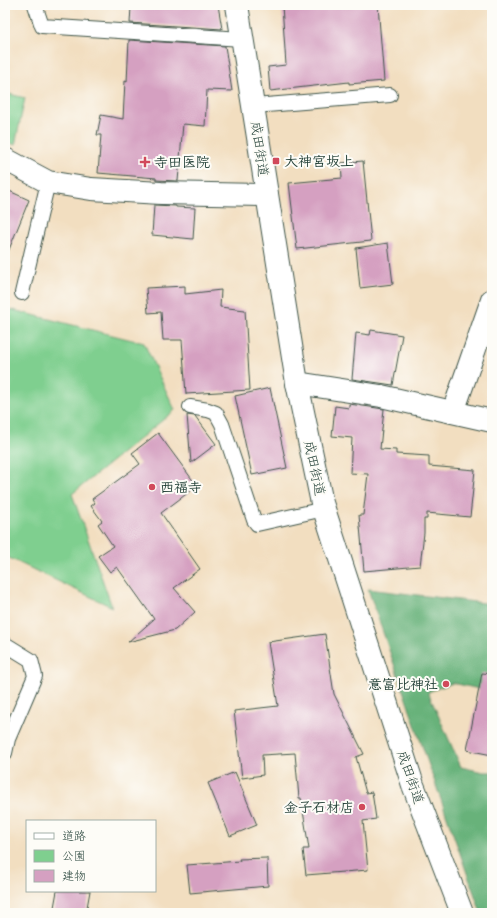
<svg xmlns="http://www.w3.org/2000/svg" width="497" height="918" viewBox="0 0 497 918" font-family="'Indie Flower','Klee One',sans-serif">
<rect width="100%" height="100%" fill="#fdfcf7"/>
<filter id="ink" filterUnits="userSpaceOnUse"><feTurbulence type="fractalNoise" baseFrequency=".025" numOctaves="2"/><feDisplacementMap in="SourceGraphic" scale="8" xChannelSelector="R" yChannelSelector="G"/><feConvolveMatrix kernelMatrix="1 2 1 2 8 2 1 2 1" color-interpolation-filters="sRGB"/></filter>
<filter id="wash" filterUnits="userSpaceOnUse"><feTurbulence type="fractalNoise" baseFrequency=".012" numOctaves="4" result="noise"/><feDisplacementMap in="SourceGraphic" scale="16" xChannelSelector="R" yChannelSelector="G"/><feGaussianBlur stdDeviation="0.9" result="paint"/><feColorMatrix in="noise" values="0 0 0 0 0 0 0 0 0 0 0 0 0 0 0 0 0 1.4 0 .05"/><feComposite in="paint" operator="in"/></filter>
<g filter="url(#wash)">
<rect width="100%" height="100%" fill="#f2dec0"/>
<g fill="#7fcf8f" stroke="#4f8662">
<polygon points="5,93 25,98 15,145 5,141"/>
<polygon points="5,308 144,343 175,410 72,494 112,607 5,556"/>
</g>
<polygon fill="#67b27a" stroke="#437857" points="368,589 492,604 492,694 479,689 453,683 428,692 461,767 483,772 492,772 492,913 481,913 433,777"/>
<g id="blocks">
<g fill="#d5a0c1">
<polygon points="136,5 218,5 222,29 130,23 131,7 136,7"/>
<polygon points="282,5 378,5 384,81 349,84 349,82 270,91 268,67 286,65"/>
<polygon points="129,40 225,46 232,91 207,90 205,126 183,124 178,181 156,180 156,178 98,173 101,135 97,135 101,115 123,119 125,81 127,82"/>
<polygon points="363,161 371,241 297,249 289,183 342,178 341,163"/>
<polygon points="5,189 29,200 6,257 5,257"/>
<polygon points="154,205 176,206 176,207 195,208 193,239 152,235"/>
<polygon points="388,243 393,284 360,288 356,248"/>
<polygon points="185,286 185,294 221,290 220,307 245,310 250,390 186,394 182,340 163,340 161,312 148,313 146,288"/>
<polygon points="371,330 402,335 393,385 352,379 356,333 370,335"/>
<polygon points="270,388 287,468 252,475 235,396"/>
<polygon points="349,404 384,409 380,449 396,450 396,454 429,456 429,466 475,470 470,517 427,513 427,519 424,519 424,533 420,566 364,571 359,515 363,515 368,474 350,473 352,438 332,436 335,406 349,408"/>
<polygon points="187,415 195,416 216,444 191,463"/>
<polygon points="158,433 197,486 161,513 200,569 174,588 195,612 175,630 128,642 154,619 117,567 110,572 98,556 113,546 98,524 102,521 91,506 95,503 92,499 140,464 132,453"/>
<polygon points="325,634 334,694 364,754 356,757 366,793 372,792 376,819 363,821 368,870 306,875 303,849 309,849 301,798 299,798 295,753 262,755 263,775 242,778 234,711 278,706 268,642"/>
<polygon points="482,673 492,674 492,755 467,750"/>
<polygon points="235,772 257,825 230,836 208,783"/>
<polygon points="267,858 268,886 190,893 187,865 240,861 239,859"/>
<polygon points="57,891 90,891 86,913 53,913"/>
</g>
</g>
</g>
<g filter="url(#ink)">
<use href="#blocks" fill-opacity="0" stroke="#3f5549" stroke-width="1"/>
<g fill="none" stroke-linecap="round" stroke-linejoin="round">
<defs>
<g id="lane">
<polyline points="35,5 42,26 242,39"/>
<polyline points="254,106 390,95"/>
<polyline points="22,293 48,182"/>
<polyline points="190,407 208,410 216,413 222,424 254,520 257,524 324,509"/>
<polyline points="5,644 31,660 35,676 8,739 5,753"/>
</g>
<g id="street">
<polyline points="5,159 48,182 91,189 161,193 267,195"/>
<polyline points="297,383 381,396 492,421"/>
<polyline points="453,412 492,300"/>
</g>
<polyline id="secondary" points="237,5 297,383 322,503 413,785 462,913"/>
</defs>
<use href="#lane" stroke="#3f5549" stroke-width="16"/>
<use href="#street" stroke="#3f5549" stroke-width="24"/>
<use href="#secondary" stroke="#3f5549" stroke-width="24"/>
<use href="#lane" stroke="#fff" stroke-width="14"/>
<use href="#street" stroke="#fff" stroke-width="22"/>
<use href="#secondary" stroke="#fff" stroke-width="22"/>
</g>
</g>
<g fill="#d1495b" stroke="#fdfcf7" stroke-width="1.5">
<rect x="272" y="157" width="8" height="8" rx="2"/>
<path d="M143 156h4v4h4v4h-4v4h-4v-4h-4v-4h4z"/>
<circle cx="152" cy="487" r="4"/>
<circle cx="446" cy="684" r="4"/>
<circle cx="362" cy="807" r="4"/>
</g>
<g text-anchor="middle" stroke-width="4" stroke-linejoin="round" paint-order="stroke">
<g font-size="14" fill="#1f3d34" stroke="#fdfcf7">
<text transform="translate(260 149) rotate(82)" y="5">成田街道</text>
<text transform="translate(315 468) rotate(78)" y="5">成田街道</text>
<text transform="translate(411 777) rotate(71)" y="5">成田街道</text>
</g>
<g font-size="14" font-weight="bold" fill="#1f3d34" stroke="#fdfcf7" text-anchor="start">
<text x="284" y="166">大神宮坂上</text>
<text x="154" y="167">寺田医院</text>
<text x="160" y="492">西福寺</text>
<text x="438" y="689" text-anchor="end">意富比神社</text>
<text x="354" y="812" text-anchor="end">金子石材店</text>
</g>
</g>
<rect width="497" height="918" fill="none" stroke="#fdfcf7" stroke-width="20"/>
<rect x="26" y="820" width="130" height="72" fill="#fdfcf7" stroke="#a4b0a9"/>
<rect x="34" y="833" width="20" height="6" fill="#ffffff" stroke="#a4b0a9"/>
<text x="62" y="840" font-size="12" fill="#1f3d34">道路</text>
<rect x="34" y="850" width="20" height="12" fill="#7fcf8f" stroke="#a4b0a9"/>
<text x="62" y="860" font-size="12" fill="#1f3d34">公園</text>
<rect x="34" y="870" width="20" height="12" fill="#d5a0c1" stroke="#a4b0a9"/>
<text x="62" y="880" font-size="12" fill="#1f3d34">建物</text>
</svg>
